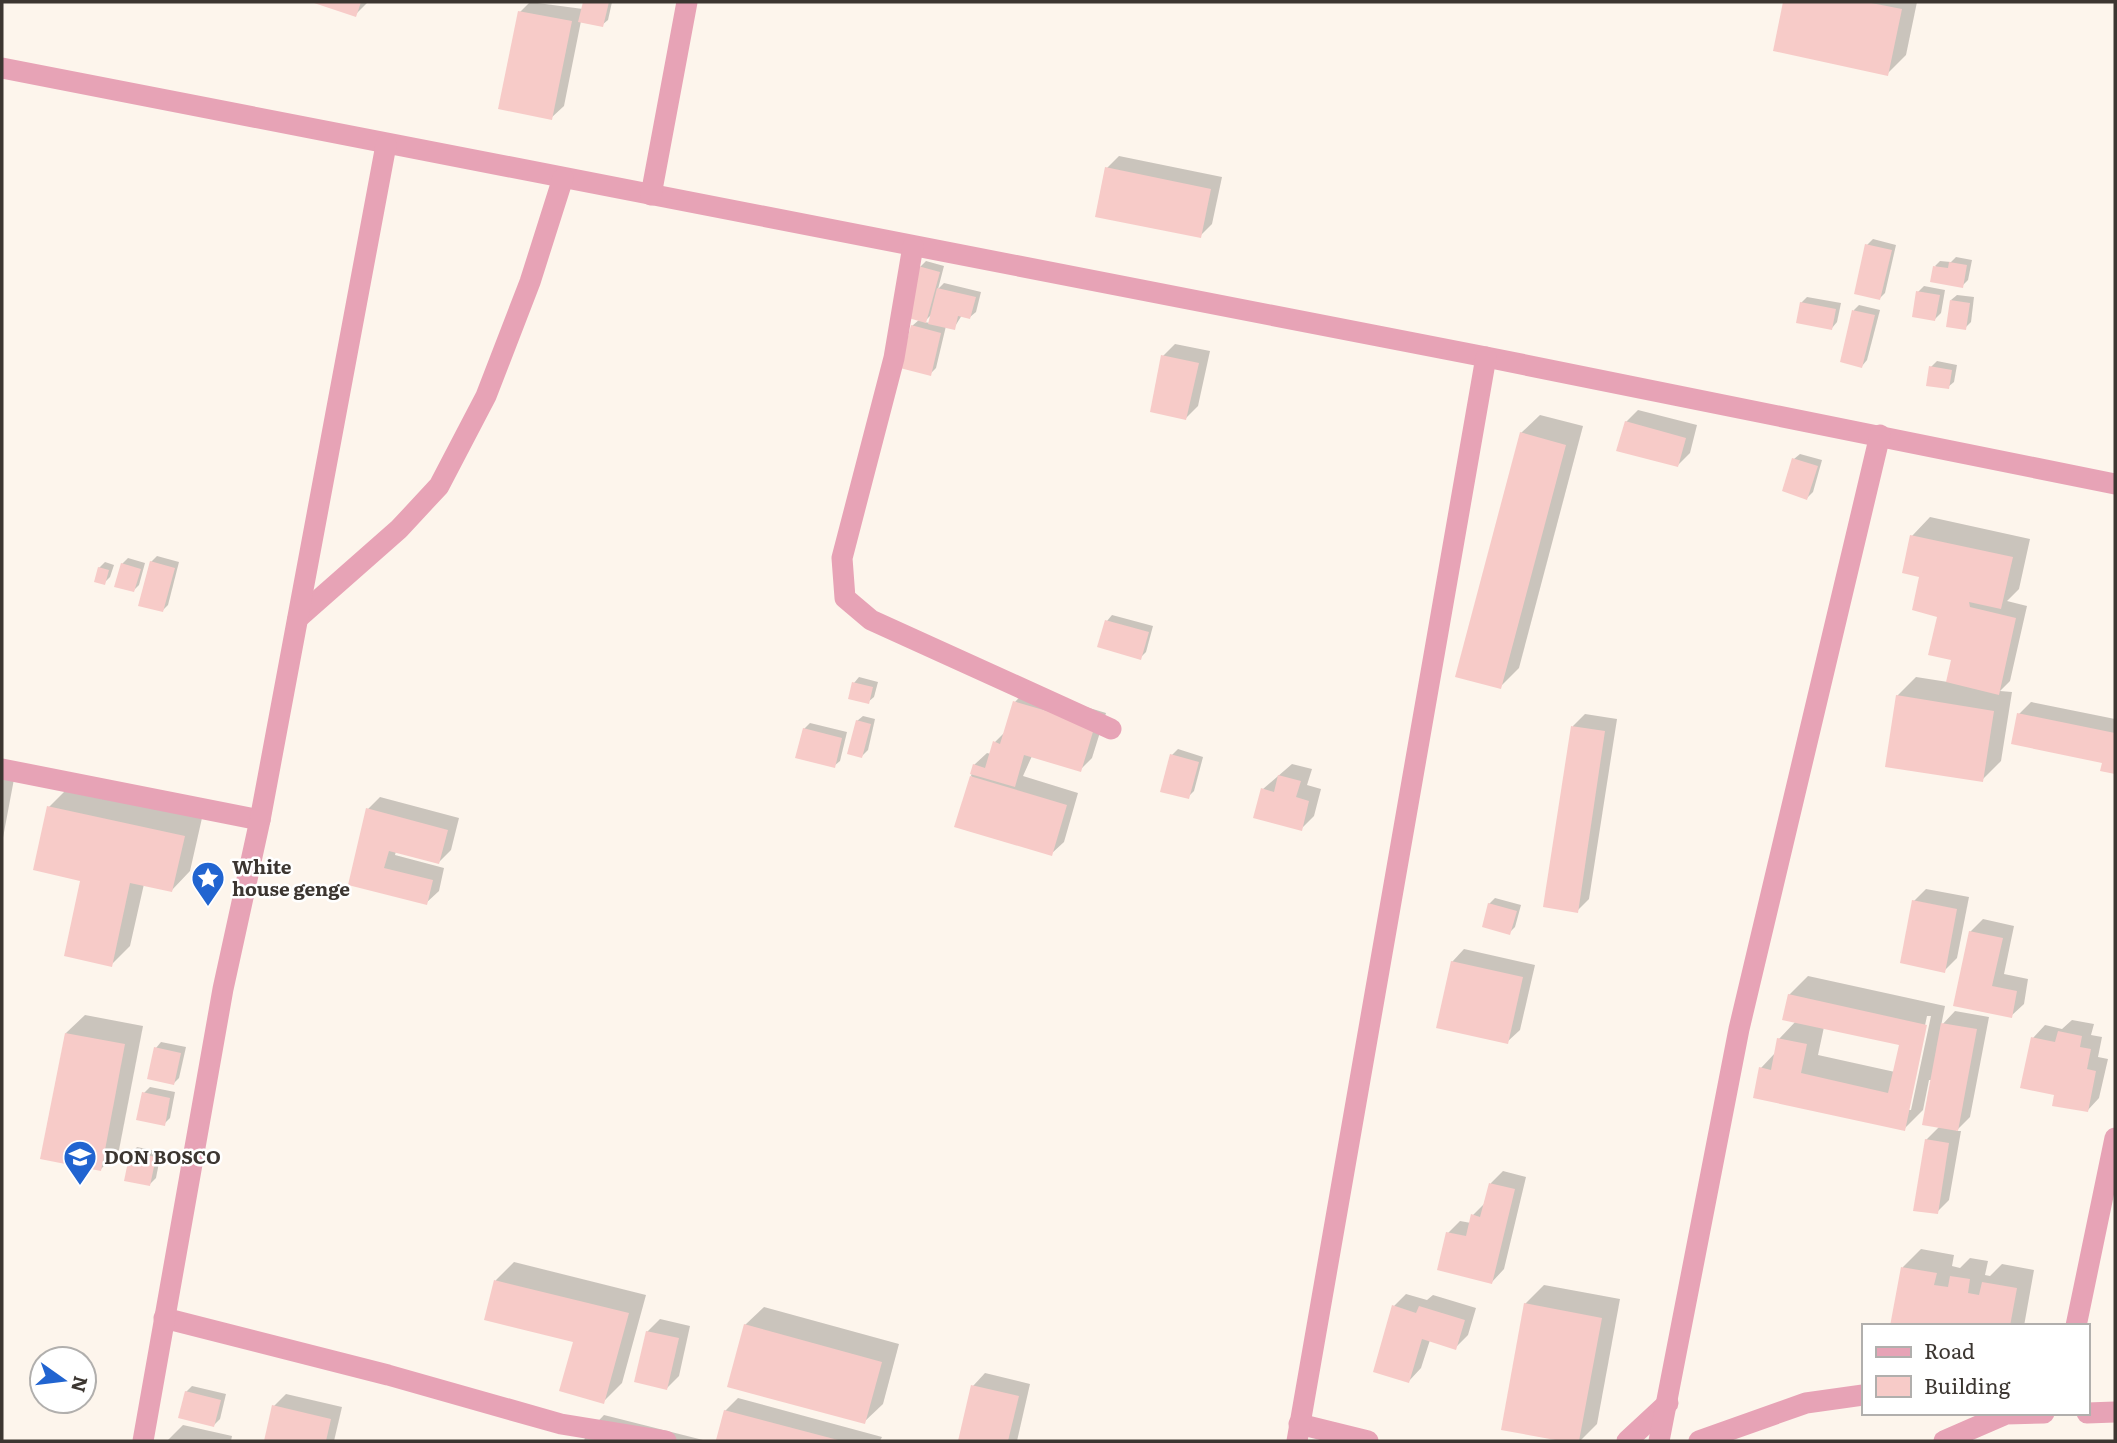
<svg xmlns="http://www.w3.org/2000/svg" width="2117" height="1443" viewBox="0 0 2117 1443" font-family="Literata,serif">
<rect width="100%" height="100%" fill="#fdf5ec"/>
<g fill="#0003" fill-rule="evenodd">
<polygon points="315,2 368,2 355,15"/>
<polygon points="530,2 583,9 585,2 612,2 608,20 602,25 581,21 564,106 551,118 520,12"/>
<polygon points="1785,2 1917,2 1906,55 1887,74 1775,50"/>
<polygon points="1119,156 1222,177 1212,224 1200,236 1107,168"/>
<polygon points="1873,239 1896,245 1885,293 1880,298 1867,245"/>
<polygon points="1956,257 1972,260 1968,280 1962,286 1935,266 1940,261 1951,262"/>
<path d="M926 261 944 266 938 289 944 283 981 292 976 312 970 317 962 315 954 328 946 326 936 368 930 374 912 326 920 319V267ZM932 314 930 323 924 322Z"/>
<polygon points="1924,286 1945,290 1941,313 1935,319 1918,292"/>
<polygon points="1957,295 1974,297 1971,322 1965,328 1951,300"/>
<polygon points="1807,297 1841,303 1837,322 1832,328 1801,303"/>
<polygon points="1859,305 1880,310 1867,360 1862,366 1854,310"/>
<polygon points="1175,344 1210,351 1198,406 1186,418 1163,356"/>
<polygon points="1937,361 1957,365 1954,382 1948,387 1931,367"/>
<polygon points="1638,410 1697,425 1690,453 1678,465 1626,422"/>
<polygon points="1540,415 1583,426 1519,668 1500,687 1521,433"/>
<polygon points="1800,454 1822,460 1813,492 1807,498 1794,459"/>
<polygon points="1930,517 2030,539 2019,589 2007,601 2027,606 2010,681 2000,691 2012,692 2001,761 1982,780 1897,696 1916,677 1948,682 1953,658 1921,575 1912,536"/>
<polygon points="157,556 179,562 168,605 162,611 151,562"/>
<polygon points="128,558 145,563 139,585 134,590 122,564"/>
<polygon points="105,562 114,565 110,577 104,583 99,568"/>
<polygon points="1112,615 1153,626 1146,652 1140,658 1107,621"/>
<polygon points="859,677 878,682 874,697 868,702 854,683"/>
<polygon points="1027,689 1106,713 1092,758 1080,770 1032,756 1023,776 1078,793 1064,842 1051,854 971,776 974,765 987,753 991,754 995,742 1006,731 1015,702"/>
<polygon points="2031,702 2115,719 2115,772 2102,769 2104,762 2019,714"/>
<polygon points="1585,714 1617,719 1589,899 1577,911 1573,726"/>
<polygon points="863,716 875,719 868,750 862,756 857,721"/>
<polygon points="810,723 847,732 840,761 834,766 804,729"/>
<polygon points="1178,749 1203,757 1194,791 1188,797 1172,755"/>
<polygon points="1292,764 1312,769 1307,785 1321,789 1314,816 1301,829 1263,789"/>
<polygon points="2,776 14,779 2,843"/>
<polygon points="68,788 202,818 190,871 172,890 144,884 130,946 111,965 83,879 49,807"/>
<polygon points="380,797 459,818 451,850 438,863 396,851 395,855 444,868 439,891 426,903 350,884 368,809"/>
<polygon points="1926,889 1969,897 1957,958 1944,971 1914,901"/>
<polygon points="1495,898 1521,905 1515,927 1509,933 1489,904"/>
<polygon points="1983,919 2014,926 2004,974 2028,979 2024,1004 2011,1016 1955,1004 1970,932"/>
<polygon points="1464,949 1535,965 1520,1030 1507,1042 1452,962"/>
<path d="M1808 976 1945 1006 1941 1026 1955 1011 1989 1017 1970 1117 1956 1131H1961L1949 1200 1937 1212 1926 1140 1940 1126 1932 1080H1929L1923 1110 1904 1129 1761 1068 1776 1052 1779 1039 1796 1021 1789 995ZM1927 1016H1931L1911 1110H1907ZM1824 1027 1901 1044 1895 1072 1818 1055Z"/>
<polygon points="85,1015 143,1026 119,1150 101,1169 66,1033"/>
<polygon points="2072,1020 2094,1024 2091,1035 2102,1037 2098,1057 2108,1059 2099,1098 2087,1111 2056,1094 2033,1038 2045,1025 2062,1029"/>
<polygon points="161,1042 186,1047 179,1078 174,1083 156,1048"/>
<polygon points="150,1087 175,1092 170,1118 164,1124 144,1093"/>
<polygon points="137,1147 161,1152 156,1178 150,1184 132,1153"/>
<polygon points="1503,1171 1526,1177 1504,1269 1492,1282 1448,1233 1460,1221 1471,1223 1473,1215 1486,1202 1491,1183"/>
<polygon points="1921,1249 1954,1255 1952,1266 1960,1268 1970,1258 1988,1261 1985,1275 1990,1276 2002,1264 2034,1270 2024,1326 1892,1326 1903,1267"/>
<polygon points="514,1262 646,1295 622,1383 603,1402 575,1341 486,1318 496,1280"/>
<polygon points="1544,1285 1620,1299 1597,1424 1580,1441 1503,1429 1525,1304"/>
<polygon points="1406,1294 1427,1300 1433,1295 1476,1308 1468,1335 1455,1348 1430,1340 1421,1368 1409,1381 1394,1306"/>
<polygon points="764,1307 899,1344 883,1404 864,1422 745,1325"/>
<polygon points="660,1319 690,1326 679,1376 667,1388 647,1332"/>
<polygon points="985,1373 1030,1384 1017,1441 960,1441 973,1386"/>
<polygon points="192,1386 226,1394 220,1419 214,1425 186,1392"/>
<polygon points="286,1394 342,1407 334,1441 265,1441 274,1406"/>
<polygon points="738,1398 882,1437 880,1441 729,1441 718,1438 725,1411"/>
<polygon points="604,1415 707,1441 584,1441 586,1434"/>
<polygon points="183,1425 232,1436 231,1441 167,1441"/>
</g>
<g fill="#f7cbc8">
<polygon points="311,2 361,2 356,17"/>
<polygon points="583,2 609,2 603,27 578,22"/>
<polygon points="1783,2 1866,2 1902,9 1888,76 1773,51"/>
<polygon points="518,11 572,21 552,120 498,109"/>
<polygon points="1105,167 1211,189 1201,238 1095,217"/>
<polygon points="1865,244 1892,250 1880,300 1854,294"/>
<polygon points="1949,262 1967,265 1963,288 1930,282 1933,266 1948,268"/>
<polygon points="918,266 940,272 926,323 905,317"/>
<polygon points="937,288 976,297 970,319 958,316 955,330 928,324"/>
<polygon points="1916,291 1940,295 1935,321 1912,317"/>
<polygon points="1950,300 1970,303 1966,330 1946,327"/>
<polygon points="1800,302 1836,309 1832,330 1796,323"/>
<polygon points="1852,310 1875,315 1862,368 1840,362"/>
<polygon points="911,325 941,333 931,376 900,368"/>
<polygon points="1161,355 1199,363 1186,420 1150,412"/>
<polygon points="1929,366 1952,370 1949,389 1926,386"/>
<polygon points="1625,421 1686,438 1678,467 1616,451"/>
<polygon points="1520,432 1566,445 1501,689 1455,677"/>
<polygon points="1792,458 1818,466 1807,500 1782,491"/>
<polygon points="1910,535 2013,557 2001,609 1969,602 1970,607 2016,618 1999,695 1946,682 1951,660 1928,655 1937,617 1912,610 1919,577 1902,573"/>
<polygon points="150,561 175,568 163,612 138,606"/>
<polygon points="121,563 141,569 134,592 114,587"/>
<polygon points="98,567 109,570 105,585 94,582"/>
<polygon points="1105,620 1149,632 1141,660 1097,647"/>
<polygon points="852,682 873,687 869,704 848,699"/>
<polygon points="1896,695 1994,711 1983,782 1885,767"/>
<polygon points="1013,701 1095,725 1081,772 1024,755 1015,787 970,774 973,764 985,768 993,741 1000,744"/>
<polygon points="2017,713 2115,733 2115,774 2100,771 2102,763 2011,744"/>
<polygon points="856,720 871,724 862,758 847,754"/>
<polygon points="1571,726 1605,731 1578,913 1543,907"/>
<polygon points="803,728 842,738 835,768 795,758"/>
<polygon points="1170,754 1199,762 1189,799 1160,792"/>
<polygon points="1278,775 1301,781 1296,797 1309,801 1302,831 1253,818 1261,788 1274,792"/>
<polygon points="970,776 1067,805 1052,856 954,827"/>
<polygon points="47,806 185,836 172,892 130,883 112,967 64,956 80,881 33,870"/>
<polygon points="366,808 448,830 439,864 389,851 384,868 433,880 427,905 348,885"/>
<polygon points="1912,900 1957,909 1945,973 1900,963"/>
<polygon points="1488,903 1517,911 1510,935 1482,927"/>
<polygon points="1969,931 2003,938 1992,986 2017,991 2012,1018 1953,1006"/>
<polygon points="1451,961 1523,977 1508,1044 1436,1028"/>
<polygon points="1788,994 1927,1025 1905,1131 1753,1098 1759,1067 1771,1070 1777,1038 1807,1044 1801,1073 1888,1093 1899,1045 1782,1020"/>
<polygon points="1941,1023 1977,1029 1958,1131 1922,1125"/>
<polygon points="2058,1031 2082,1036 2080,1047 2091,1049 2087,1069 2096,1071 2088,1112 2052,1106 2054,1095 2020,1088 2031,1037 2055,1042"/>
<polygon points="65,1033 125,1044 101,1171 40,1159"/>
<polygon points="154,1047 181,1053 174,1085 147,1079"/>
<polygon points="142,1092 170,1098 165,1126 136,1120"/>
<polygon points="1925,1139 1949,1143 1938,1214 1913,1211"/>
<polygon points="130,1152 156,1157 150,1186 124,1181"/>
<polygon points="1489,1183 1515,1189 1492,1284 1437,1270 1446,1232 1466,1236 1471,1214 1480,1217"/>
<polygon points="1901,1267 1937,1273 1934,1285 1948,1287 1950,1276 1970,1279 1968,1293 1979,1295 1982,1282 2017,1288 2010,1326 1890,1326"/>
<polygon points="494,1280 629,1313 604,1404 559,1391 573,1342 484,1320"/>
<polygon points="1524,1303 1602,1318 1579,1441 1561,1441 1501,1430"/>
<polygon points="1392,1305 1416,1313 1419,1306 1465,1320 1456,1350 1422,1339 1409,1383 1373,1372"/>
<polygon points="744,1324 882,1362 865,1424 727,1387"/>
<polygon points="646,1331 679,1338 667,1390 634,1382"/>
<polygon points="971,1385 1019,1396 1008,1441 958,1441"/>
<polygon points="185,1391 221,1400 214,1427 178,1418"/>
<polygon points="272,1405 331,1419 326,1441 264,1441"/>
<polygon points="724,1410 838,1440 838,1441 716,1440"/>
</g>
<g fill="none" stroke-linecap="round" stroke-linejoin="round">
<g stroke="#e7a3b6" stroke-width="21">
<polyline points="2,68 1486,357 2115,484"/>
<polyline points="651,195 687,2"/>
<polyline points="913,246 894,358 842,558 845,598 871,620 1111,729"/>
<polyline points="298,618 399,529 439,486 486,396 530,282 563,178"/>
<polyline points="2,769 260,820"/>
<polyline points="164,1318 388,1375 561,1424 666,1441"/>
<polyline points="2076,1326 2115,1138"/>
<polyline points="2087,1413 2115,1412"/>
<polyline points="1299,1424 1368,1441"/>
<polyline points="143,1441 223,989 260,820 386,145"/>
<polyline points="1297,1441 1486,357"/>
<polyline points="1627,1441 1668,1403"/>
<polyline points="1659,1441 1739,1029 1880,435"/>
<polyline points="1699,1441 1806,1403 1863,1395"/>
<polyline points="1944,1441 2006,1414 2044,1413"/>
</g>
</g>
<defs>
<symbol id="sight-pin" viewBox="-11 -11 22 30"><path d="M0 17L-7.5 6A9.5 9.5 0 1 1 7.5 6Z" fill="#2164d0" stroke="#fff"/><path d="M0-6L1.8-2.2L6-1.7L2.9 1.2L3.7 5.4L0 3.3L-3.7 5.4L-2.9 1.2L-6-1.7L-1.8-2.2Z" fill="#fff"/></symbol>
<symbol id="school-pin" viewBox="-11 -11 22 30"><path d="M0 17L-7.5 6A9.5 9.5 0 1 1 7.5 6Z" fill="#2164d0" stroke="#fff"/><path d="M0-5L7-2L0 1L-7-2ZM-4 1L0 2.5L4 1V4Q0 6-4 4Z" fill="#fff"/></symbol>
</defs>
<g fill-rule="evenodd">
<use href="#sight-pin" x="189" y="859" width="38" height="52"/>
<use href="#school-pin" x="61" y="1138" width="38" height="52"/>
</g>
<g text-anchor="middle" stroke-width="5" stroke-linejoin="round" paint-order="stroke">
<g font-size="19" font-weight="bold" fill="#3c3631" stroke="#fff" text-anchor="start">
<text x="232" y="874">White<tspan x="232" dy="22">house genge</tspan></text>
<text x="104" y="1164">DON BOSCO</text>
</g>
</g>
<rect width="2117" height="1443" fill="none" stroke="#3c3631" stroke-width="7"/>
<rect x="1862" y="1324" width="228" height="91" fill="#ffffff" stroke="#b1afad" stroke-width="2"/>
<rect x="1876" y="1347" width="35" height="10" fill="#e7a3b6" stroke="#b1afad" stroke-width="2"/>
<text x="1924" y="1359" font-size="21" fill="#3c3631">Road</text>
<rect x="1876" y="1376" width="35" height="21" fill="#f7cbc8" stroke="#b1afad" stroke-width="2"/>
<text x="1924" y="1394" font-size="21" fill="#3c3631">Building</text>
<g transform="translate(63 1380) rotate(104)"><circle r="33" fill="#ffffff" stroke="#b1afad" stroke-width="2"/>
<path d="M0-5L12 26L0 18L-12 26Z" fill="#2164d0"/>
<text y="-10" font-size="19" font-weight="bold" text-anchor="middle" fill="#3c3631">N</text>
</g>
</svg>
